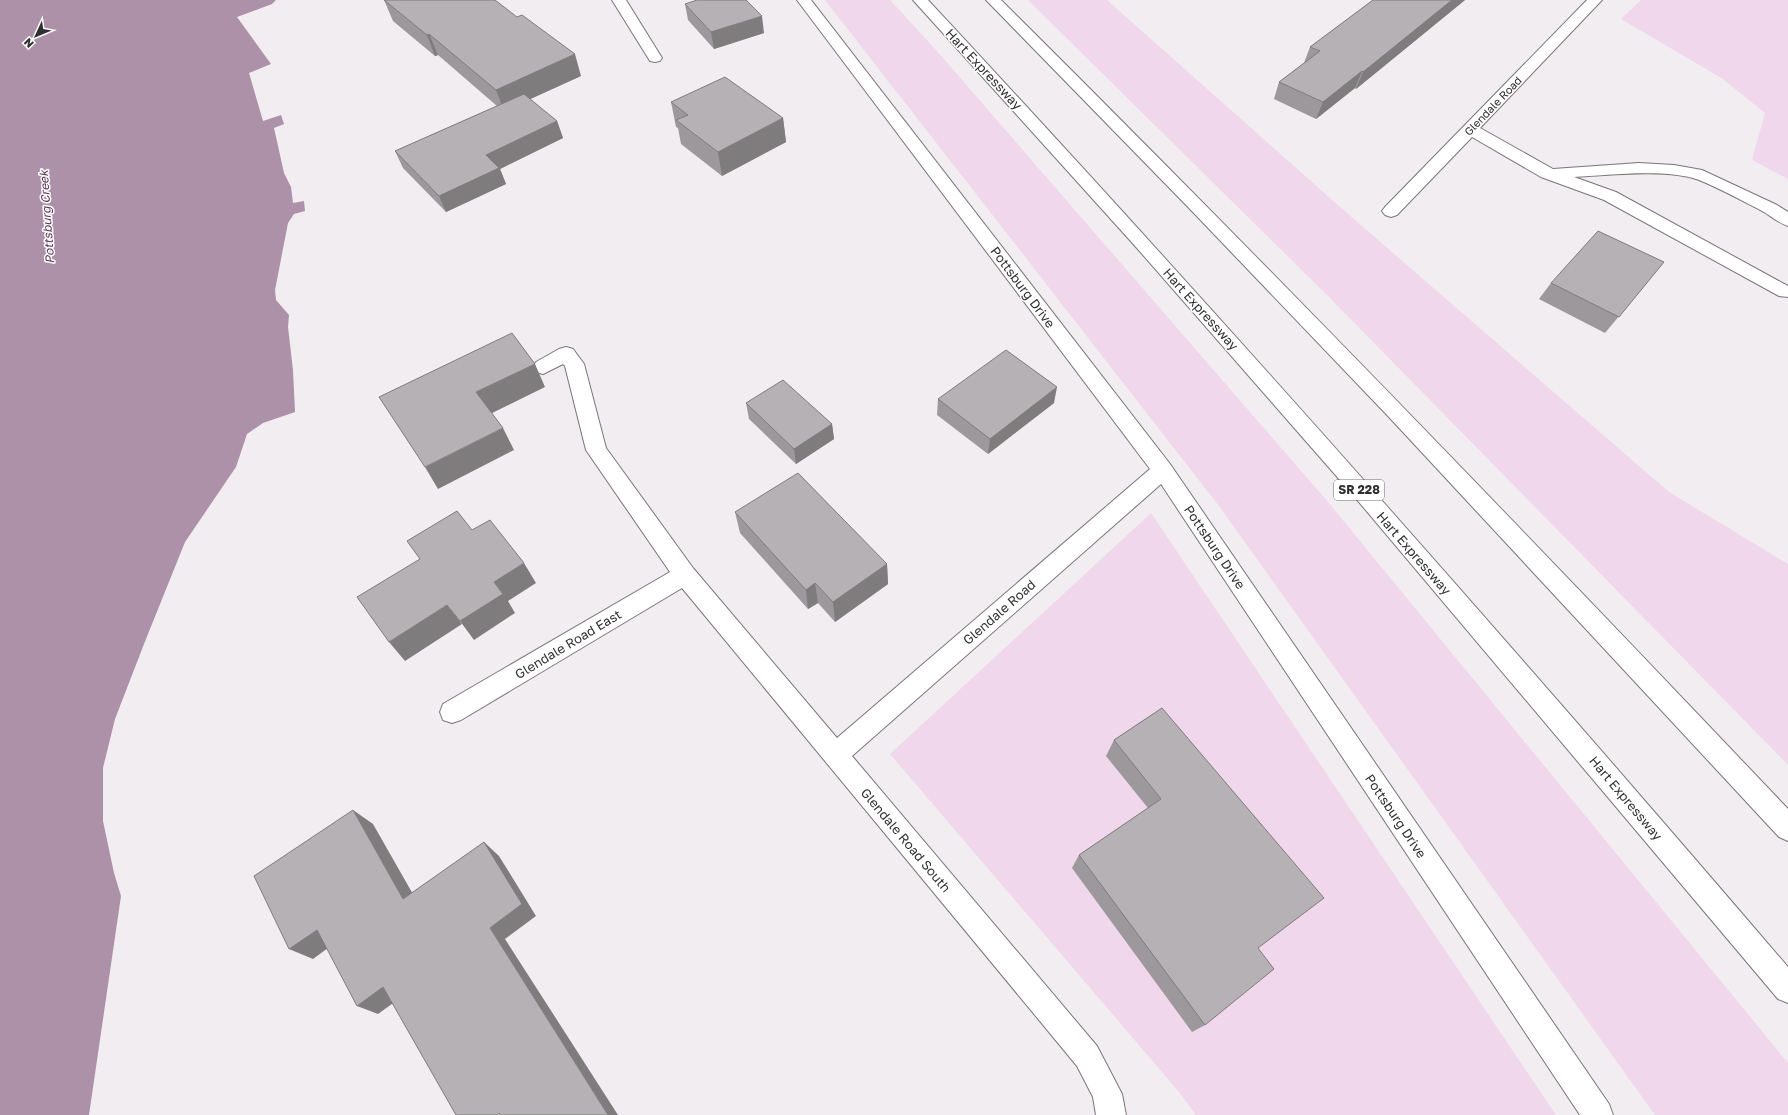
<svg xmlns="http://www.w3.org/2000/svg" width="1788" height="1115" viewBox="0 0 1788 1115" font-family="'Golos Text',sans-serif">
<rect width="100%" height="100%" fill="#f2edf1"/>
<g fill="#f0d7eb">
<polygon points="825,0 890,0 936,50 1328,502 1788,1063 1788,1115 1655,1115 1219,506"/>
<polygon points="1028,0 1107,0 1348,214 1669,492 1788,564 1788,765 1328,296"/>
<polygon points="1641,0 1788,0 1788,179 1752,160 1765,113 1723,79 1621,19"/>
<polygon points="1151,513 1556,1115 1196,1115 1179,1092 890,754"/>
</g>
<polygon fill="#ad91a8" points="0,0 276,0 272,4 237,17 271,64 249,73 263,121 281,115 284,124 274,128 284,173 291,187 293,203 304,201 305,211 294,214 288,223 275,290 276,300 289,315 288,327 293,370 295,412 263,423 247,434 236,467 185,542 144,644 115,719 103,768 103,821 114,873 121,896 89,1115 0,1115"/>
<g fill="none" stroke-linecap="round" stroke-linejoin="round">
<defs>
<g id="minor">
<polygon points="612,0 626,0 662,58 660,61 655,62 650,61"/>
<polygon points="797,0 811,0 1170,464 1609,1104 1613,1115 1580,1115 1161,484 852,756 1097,1046 1122,1094 1126,1115 1096,1115 1093,1097 1077,1066 682,588 461,720 452,723 443,720 440,712 443,704 670,572 586,450 565,366 563,364 543,374 536,372 533,367 536,362 559,349 566,347 573,349 584,364 606,448 693,568 837,738 1150,469"/>
<path d="M1587 0H1602L1480 128 1553 169 1639 163 1674 165 1702 170 1777 205 1788 212V226C1779 223 1772 217 1764 212 1743 201 1721 189 1699 180 1668 168 1608 175 1574 177L1616 192 1788 286V297L1779 296 1604 200 1541 177 1472 137 1397 215 1391 217 1385 215 1382 211 1385 207Z"/>
</g>
<g id="highway">
<path d="M913 0H928C1222 316 1507 639 1788 967V1003L1778 999 1353 495 1136 247Z"/>
<path d="M986 0H1001C1268 265 1529 536 1788 809V841L1779 837 1388 416 1189 208Z"/>
</g>
</defs>
<use href="#minor" stroke="#797578" stroke-width="2"/>
<use href="#highway" stroke="#797578" stroke-width="2"/>
<use href="#minor" fill="#fff" fill-rule="evenodd"/>
<use href="#highway" fill="#fff" fill-rule="evenodd"/>
</g>
<g fill="#9c989b">
<polygon points="384,0 581,76 530,99 557,121 563,138 500,169 506,184 446,212 403,168 395,151 497,106 438,55 435,56 393,21"/>
<polygon points="1373,0 1465,0 1356,89 1355,88 1316,119 1274,99 1279,82 1304,63 1310,47"/>
<polygon points="685,4 764,33 714,49 688,20"/>
<polygon points="671,102 783,118 786,142 722,176 681,144 678,128 676,127"/>
<polygon points="1664,262 1605,333 1539,299 1551,283"/>
<polygon points="938,399 1054,403 988,454 937,415"/>
<polygon points="746,403 832,424 834,439 796,464 749,419"/>
<polygon points="735,512 887,564 888,584 835,622 818,603 808,609 740,533"/>
<polygon points="1162,708 1258,948 1205,1025 1192,1032 1072,868 1079,855 1148,808 1106,756 1114,740"/>
</g>
<g fill="#7f7c7e">
<polygon points="1452,0 1465,0 1356,89 1363,72"/>
<polygon points="762,16 764,33 714,49 711,32"/>
<polygon points="429,34 438,55 435,56 427,35"/>
<polygon points="575,54 581,76 504,111 496,90"/>
<polygon points="1362,71 1355,88 1316,119 1323,102"/>
<polygon points="783,118 786,142 722,176 718,152"/>
<polygon points="557,121 563,138 500,169 506,184 446,212 439,196 486,155"/>
<polygon points="535,364 545,387 488,415 476,392"/>
<polygon points="1057,387 1054,403 988,454 990,439"/>
<polygon points="832,424 834,439 796,464 794,449"/>
<polygon points="503,428 514,450 438,489 425,467"/>
<polygon points="524,563 536,583 508,601 515,613 474,640 460,621 494,582"/>
<polygon points="887,564 888,584 835,622 833,602"/>
<polygon points="815,583 818,603 808,609 806,590"/>
<polygon points="447,605 462,624 405,661 389,642"/>
<polygon points="353,810 373,824 422,910 403,899"/>
<polygon points="484,842 499,856 536,916 505,939 618,1115 608,1115 490,928"/>
<polygon points="317,930 339,940 313,959 289,949"/>
<polygon points="383,987 403,996 378,1014 357,1006"/>
</g>
<g fill="#b5b1b4" stroke="#7f7c7e">
<polygon points="384,0 495,0 517,17 522,15 575,54 496,90 429,34 427,35"/>
<polygon points="697,0 746,0 762,16 711,32 685,4"/>
<polygon points="1373,0 1452,0 1363,72 1362,71 1323,102 1279,82 1320,51 1310,47"/>
<polygon points="725,77 783,118 718,152 676,120 688,115 671,102"/>
<polygon points="524,94 557,121 486,155 499,168 439,196 395,151"/>
<polygon points="1598,231 1664,262 1619,317 1551,283"/>
<polygon points="512,333 535,364 476,392 503,428 425,467 379,397"/>
<polygon points="1006,350 1057,387 990,439 938,399"/>
<polygon points="783,380 832,424 794,449 746,403"/>
<polygon points="798,473 887,564 833,602 815,583 806,590 735,512"/>
<polygon points="457,511 472,530 490,520 524,563 494,582 503,594 460,621 447,605 389,642 357,597 420,559 407,541"/>
<polygon points="1162,708 1324,898 1258,948 1274,969 1205,1025 1079,855 1161,799 1114,740"/>
<polygon points="353,810 403,899 484,842 522,904 490,928 608,1115 500,1115 499,1113 497,1115 456,1115 383,987 357,1006 317,930 289,949 254,876"/>
</g>
<g text-anchor="middle" stroke-width="3" stroke-linejoin="round" paint-order="stroke">
<g font-size="11" fill="#313031" stroke="#fff">
<text transform="translate(1493 106) rotate(-46)" y="4">Glendale Road</text>
</g>
<g font-size="12" font-style="italic" fill="#5d3457" stroke="#fff">
<text transform="translate(47 217) rotate(-94)" y="4">Pottsburg Creek</text>
</g>
<rect fill="#fff" stroke="#6f6e6f" stroke-width="1" x="1334" y="480" width="50" height="20" rx="3"/>
<g font-size="12" font-weight="bold" fill="#313031">
<text x="1359" y="494">SR 228</text>
</g>
<g font-size="13" fill="#313031" stroke="#fff">
<text transform="translate(984 69) rotate(47)" y="5">Hart Expressway</text>
<text transform="translate(1023 287) rotate(53)" y="5">Pottsburg Drive</text>
<text transform="translate(1201 309) rotate(48)" y="5">Hart Expressway</text>
<text transform="translate(1215 547) rotate(56)" y="5">Pottsburg Drive</text>
<text transform="translate(1414 553) rotate(49)" y="5">Hart Expressway</text>
<text transform="translate(999 612) rotate(-41)" y="5">Glendale Road</text>
<text transform="translate(568 644) rotate(-31)" y="5">Glendale Road East</text>
<text transform="translate(1626 798) rotate(50)" y="5">Hart Expressway</text>
<text transform="translate(1396 816) rotate(56)" y="5">Pottsburg Drive</text>
<text transform="translate(906 840) rotate(50)" y="5">Glendale Road South</text>
</g>
</g>
<g transform="translate(36 36) rotate(226)" stroke="#ffffff" stroke-width="3" paint-order="stroke">
<path d="M0-3L7 15L0 10L-7 15Z" fill="#313031"/>
<text y="-6" font-size="11" font-weight="bold" text-anchor="middle" fill="#313031">N</text>
</g>
</svg>
